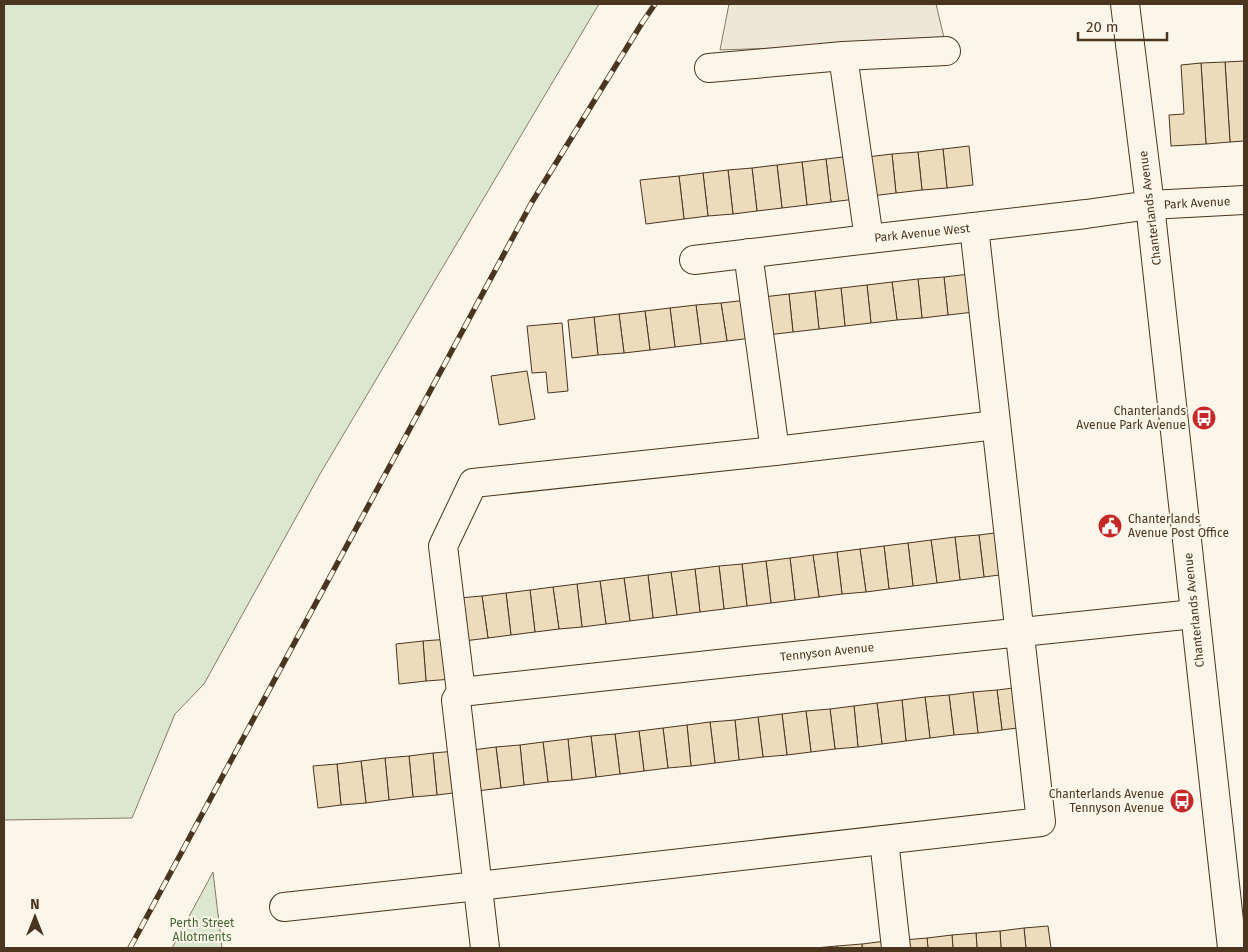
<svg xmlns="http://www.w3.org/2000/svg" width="1248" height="952" viewBox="0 0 1248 952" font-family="'Fira Sans',sans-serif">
<rect width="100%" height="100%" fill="#fbf6e9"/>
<g fill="#dce7d0" stroke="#887966">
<polygon points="4,4 599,4 320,474 204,684 175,714 132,818 4,820"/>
<polygon points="213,872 222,948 172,948"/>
</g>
<polygon fill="#ede7d9" stroke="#887966" points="729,4 936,4 945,42 720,50"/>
<g fill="#ecdcbc" stroke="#4a3520">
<polygon points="1244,61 1244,141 1230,142 1225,62"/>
<polygon points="1225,62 1230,142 1206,144 1201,63"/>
<polygon points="1201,63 1206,144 1171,146 1169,115 1184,114 1181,65"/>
<polygon points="969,146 973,185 947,188 943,149"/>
<polygon points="943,149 947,188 922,190 918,152"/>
<polygon points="918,152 922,190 896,193 892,154"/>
<polygon points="892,154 896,193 871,196 867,157"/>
<polygon points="851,156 856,199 831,202 826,159"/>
<polygon points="826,159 831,202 807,205 802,162"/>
<polygon points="802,162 807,205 782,208 777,165"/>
<polygon points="777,165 782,208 757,211 752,168"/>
<polygon points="752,168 757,211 733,214 728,170"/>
<polygon points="728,170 733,214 708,216 703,173"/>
<polygon points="703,173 708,216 684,219 679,176"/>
<polygon points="679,176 684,219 646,224 640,180"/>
<polygon points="970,274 974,312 948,315 944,277"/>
<polygon points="944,277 948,315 922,318 918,279"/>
<polygon points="918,279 922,318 897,320 892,282"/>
<polygon points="892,282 897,320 871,323 867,285"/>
<polygon points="867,285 871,323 845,326 841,288"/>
<polygon points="841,288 845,326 819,329 815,291"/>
<polygon points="815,291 819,329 793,332 789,294"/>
<polygon points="789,294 793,332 767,335 763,297"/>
<polygon points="747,300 752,338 727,341 721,303"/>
<polygon points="721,303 727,341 701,344 696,305"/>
<polygon points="696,305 701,344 675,347 670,308"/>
<polygon points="670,308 675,347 650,350 645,311"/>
<polygon points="645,311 650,350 624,353 619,314"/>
<polygon points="619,314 624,353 598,355 594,317"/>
<polygon points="594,317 598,355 572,358 568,320"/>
<polygon points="562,323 568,391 548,393 546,372 532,373 527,326"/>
<polygon points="527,371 535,419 499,425 491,376"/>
<polygon points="1002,532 1007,574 984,577 979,535"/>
<polygon points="979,535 984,577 960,580 955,537"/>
<polygon points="955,537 960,580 937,583 931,540"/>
<polygon points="931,540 937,583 913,586 908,543"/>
<polygon points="908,543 913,586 889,589 884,546"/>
<polygon points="884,546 889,589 866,592 860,549"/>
<polygon points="860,549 866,592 842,594 837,552"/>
<polygon points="837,552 842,594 819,597 813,555"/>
<polygon points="813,555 819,597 795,600 790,558"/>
<polygon points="790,558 795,600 771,603 766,561"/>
<polygon points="766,561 771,603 747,606 742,564"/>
<polygon points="742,564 747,606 724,609 719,566"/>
<polygon points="719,566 724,609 700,612 695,569"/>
<polygon points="695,569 700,612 677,615 671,572"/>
<polygon points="671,572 677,615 653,618 648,575"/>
<polygon points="648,575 653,618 630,621 624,578"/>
<polygon points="624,578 630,621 606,624 600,581"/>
<polygon points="600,581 606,624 582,627 577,584"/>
<polygon points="577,584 582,627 559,629 553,587"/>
<polygon points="553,587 559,629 535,632 530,590"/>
<polygon points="530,590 535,632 511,635 506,593"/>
<polygon points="506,593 511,635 488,638 482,596"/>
<polygon points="482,596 488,638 464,641 459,598"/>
<polygon points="449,639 453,679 426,681 423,641"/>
<polygon points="423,641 426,681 399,684 396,644"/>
<polygon points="1021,687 1025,727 1002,730 997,690"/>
<polygon points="997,690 1002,730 978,733 973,692"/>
<polygon points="973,692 978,733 954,735 949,695"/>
<polygon points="949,695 954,735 930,738 925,697"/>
<polygon points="925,697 930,738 906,741 902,700"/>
<polygon points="902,700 906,741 882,744 877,703"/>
<polygon points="877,703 882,744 858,747 854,706"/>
<polygon points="854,706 858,747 835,749 830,709"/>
<polygon points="830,709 835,749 811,752 806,711"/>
<polygon points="806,711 811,752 787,755 782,714"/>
<polygon points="782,714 787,755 763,757 758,717"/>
<polygon points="758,717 763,757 739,760 735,720"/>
<polygon points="735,720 739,760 715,763 710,722"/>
<polygon points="710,722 715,763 691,766 687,725"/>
<polygon points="687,725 691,766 668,768 663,728"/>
<polygon points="663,728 668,768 644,771 639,731"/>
<polygon points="639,731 644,771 620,774 615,734"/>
<polygon points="615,734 620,774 596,777 591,736"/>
<polygon points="591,736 596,777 572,780 568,739"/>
<polygon points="568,739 572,780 548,782 543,742"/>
<polygon points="543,742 548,782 524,785 520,745"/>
<polygon points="520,745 524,785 501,788 496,747"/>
<polygon points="496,747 501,788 477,791 472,750"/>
<polygon points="456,751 461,792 437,795 433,753"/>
<polygon points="433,753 437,795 413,797 409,756"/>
<polygon points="409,756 413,797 389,800 385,758"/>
<polygon points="385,758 389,800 366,803 361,761"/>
<polygon points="361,761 366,803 341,805 337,764"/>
<polygon points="337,764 341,805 318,808 313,766"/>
<polygon points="1048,926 1051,948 1026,948 1024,928"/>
<polygon points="1024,928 1026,948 1001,948 1000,931"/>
<polygon points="1000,931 1001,948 977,948 976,933"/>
<polygon points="976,933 977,948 953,948 952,935"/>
<polygon points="952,935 953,948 928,948 927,938"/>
<polygon points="927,938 928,948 904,948 903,940"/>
<polygon points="886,941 887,948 862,948 862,944"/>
<polygon points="862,944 862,948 838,948 837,946"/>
<polygon points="837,946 838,948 816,948"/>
</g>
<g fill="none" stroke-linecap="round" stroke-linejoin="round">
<defs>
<g id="minor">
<polyline points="1125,4 1150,205 1232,948"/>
<polyline points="843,56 869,239"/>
<polyline points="709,68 843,56 946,51"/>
<polyline points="748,253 775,451"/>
<polyline points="694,260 869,239 1086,214 1150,205 1244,200"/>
<polyline points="461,692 746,661 1194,614"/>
<polyline points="884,840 896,948"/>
<polyline points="284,907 478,886 1041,822 974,227"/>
<polyline points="485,948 456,700 461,692 443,546 473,483 775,451 996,425"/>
</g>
</defs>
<use href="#minor" stroke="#4a3520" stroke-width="30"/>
<use href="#minor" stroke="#fbf6e9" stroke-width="28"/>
<defs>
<polyline id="rail" points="130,948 532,202 642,23 655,4"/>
</defs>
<use href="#rail" stroke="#4a3520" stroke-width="5.5"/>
<use href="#rail" stroke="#fbf6e9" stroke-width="4" stroke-dasharray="11" stroke-linecap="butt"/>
</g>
<defs>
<symbol id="bus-disc" viewBox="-11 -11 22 22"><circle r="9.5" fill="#c62828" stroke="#fbf6e9"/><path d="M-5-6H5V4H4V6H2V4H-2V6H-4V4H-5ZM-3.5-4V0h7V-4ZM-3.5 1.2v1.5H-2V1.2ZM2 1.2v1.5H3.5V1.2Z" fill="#fff"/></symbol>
<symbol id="civic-disc" viewBox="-11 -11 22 22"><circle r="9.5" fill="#c62828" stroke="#fbf6e9"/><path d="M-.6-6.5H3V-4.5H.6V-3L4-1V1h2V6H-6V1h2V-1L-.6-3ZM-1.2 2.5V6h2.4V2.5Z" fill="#fff"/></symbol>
</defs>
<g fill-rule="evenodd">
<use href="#bus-disc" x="1190" y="404" width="28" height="28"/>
<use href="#civic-disc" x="1096" y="512" width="28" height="28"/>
<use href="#bus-disc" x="1168" y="787" width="28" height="28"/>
</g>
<g text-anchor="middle" stroke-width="4" stroke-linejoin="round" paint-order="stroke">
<g font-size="12" fill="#4a3520" stroke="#fbf6e9">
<text transform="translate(1197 203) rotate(-3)" y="4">Park Avenue</text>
<text transform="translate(1150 208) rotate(-97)" y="4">Chanterlands Avenue</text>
<text transform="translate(922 233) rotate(-6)" y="4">Park Avenue West</text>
<text transform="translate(1194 610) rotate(-96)" y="4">Chanterlands Avenue</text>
<text transform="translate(827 652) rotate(-6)" y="4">Tennyson Avenue</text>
</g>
<g font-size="12" fill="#4a3520" stroke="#fbf6e9" text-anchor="end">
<text x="1186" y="415">Chanterlands<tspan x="1186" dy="14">Avenue Park Avenue</tspan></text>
<text x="1128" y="523" text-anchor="start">Chanterlands<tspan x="1128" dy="14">Avenue Post Office</tspan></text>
<text x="1164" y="798">Chanterlands Avenue<tspan x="1164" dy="14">Tennyson Avenue</tspan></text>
</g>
<g font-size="12" fill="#436837" stroke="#fbf6e9">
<text x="202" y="927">Perth Street<tspan x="202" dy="14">Allotments</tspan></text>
</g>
</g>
<rect width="1248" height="952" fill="none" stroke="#4a3520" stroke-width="10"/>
<g transform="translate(35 917)" stroke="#fbf6e9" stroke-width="4" paint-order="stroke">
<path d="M0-4L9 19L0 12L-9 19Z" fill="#4a3520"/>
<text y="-8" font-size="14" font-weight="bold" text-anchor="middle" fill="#4a3520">N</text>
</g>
<path d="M1078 32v8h89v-8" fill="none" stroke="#4a3520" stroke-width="2.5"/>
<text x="1086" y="32" font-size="15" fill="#4a3520" stroke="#fbf6e9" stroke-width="4" paint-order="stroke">20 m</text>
</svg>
